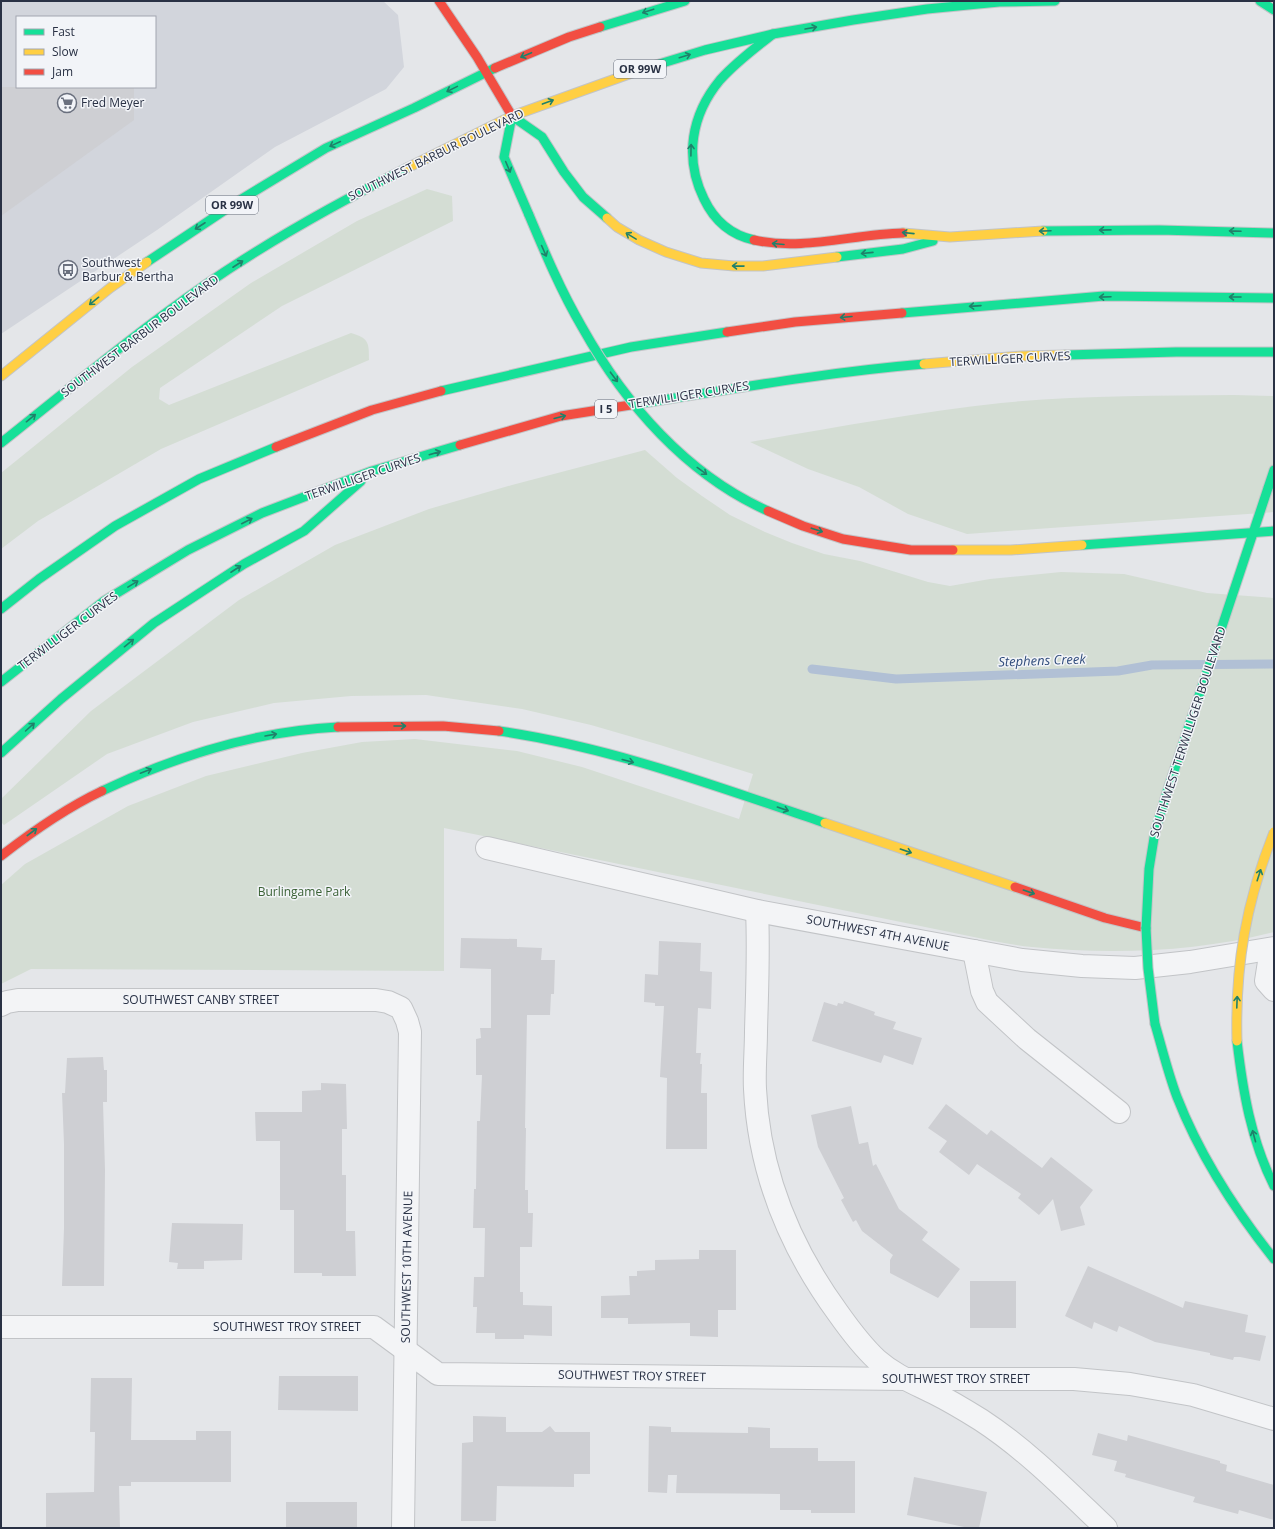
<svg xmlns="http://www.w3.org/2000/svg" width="1275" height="1529" viewBox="0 0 1275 1529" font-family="'Open Sans',sans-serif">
<rect width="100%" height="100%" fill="#e4e6e9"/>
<path fill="#d2d5dc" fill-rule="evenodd" d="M1 1H383L398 15 404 67 386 89 275 147 157 230 1 334ZM17 17H155V87H17Z"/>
<g fill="#d4ddd4">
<path d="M427 189 452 196 453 221 282 306 160 388 159 399 169 405 351 333C369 338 369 343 369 360L161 449 38 521 1 549V473L132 367 251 283 357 221Z"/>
<path d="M1234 395 1274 396V512L967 534 908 514 859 487 808 469 750 442C833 428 917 412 1001 403 1078 395 1156 396 1234 395Z"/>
<path d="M645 450 677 478 702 496 730 515 765 532 792 543 824 554 860 561 928 582 950 586 990 579 1061 572 1124 574 1207 593 1274 598V932C1196 952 1112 955 1032 947 1011 945 990 940 969 936L444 828V971L31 969 1 984V885L25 864 128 806 206 776 302 753 362 742 415 739 517 751 582 767 739 819 753 774 660 745 591 725 522 709 426 695 351 696 274 703 193 722 107 754 4 825 1 822V799L91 711 239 600 335 545 429 509 512 485Z"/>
</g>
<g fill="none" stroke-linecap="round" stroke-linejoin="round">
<polyline stroke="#b1c0d5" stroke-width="9" points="812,669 896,679 1118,671 1152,665 1274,664"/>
</g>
<g fill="#cecfd3">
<polygon points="1,87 134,87 134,120 1,216"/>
<polygon points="461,938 517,939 517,947 542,948 541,960 555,960 554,994 551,994 550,1015 527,1015 525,1128 526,1128 525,1190 528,1190 528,1213 533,1213 532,1247 520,1247 520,1292 523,1292 523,1305 552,1306 552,1336 524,1335 524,1339 495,1339 495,1333 476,1333 477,1307 473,1307 474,1277 484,1277 485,1228 473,1228 474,1189 476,1189 477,1121 480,1121 482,1075 476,1075 476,1039 481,1038 480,1028 491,1028 491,969 460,968"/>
<polygon points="659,941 701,943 700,971 712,972 711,1009 698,1008 696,1053 701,1053 700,1064 702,1064 701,1093 707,1093 707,1149 666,1149 667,1078 660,1077 664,1006 655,1006 655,1003 644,1002 645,974 658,975"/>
<polygon points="844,1001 875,1012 874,1015 896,1022 893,1029 922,1038 913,1065 884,1055 881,1063 812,1041 824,1002 837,1006 838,1003 843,1004"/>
<polygon points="103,1057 104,1070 107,1070 107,1102 103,1102 105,1170 104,1286 62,1286 64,1228 64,1144 62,1093 65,1093 67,1058"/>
<polygon points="321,1083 346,1084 347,1129 342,1129 342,1175 346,1175 346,1231 355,1231 356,1276 322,1276 322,1273 294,1273 294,1210 280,1210 280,1141 256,1141 255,1112 302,1112 302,1091 321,1090"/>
<polygon points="946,1104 987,1135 991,1130 1042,1168 1051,1157 1093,1190 1080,1207 1085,1225 1061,1231 1053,1199 1039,1215 1018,1198 1021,1194 977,1164 969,1175 939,1152 947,1141 928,1128"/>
<polygon points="851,1106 859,1144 868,1142 873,1166 876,1164 899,1209 928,1232 922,1240 960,1269 938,1298 890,1273 890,1260 893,1255 862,1231 856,1220 853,1222 841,1200 844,1198 818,1147 811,1115"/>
<polygon points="172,1223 243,1224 242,1260 204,1261 204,1269 177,1269 178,1263 169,1262"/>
<polygon points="699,1250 736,1250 736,1310 718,1310 718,1337 690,1336 690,1323 628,1324 628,1318 601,1318 601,1296 630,1295 629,1276 637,1276 637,1271 655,1270 655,1260 699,1259"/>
<polygon points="1088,1266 1183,1308 1185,1301 1248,1315 1245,1332 1266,1336 1260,1361 1240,1357 1234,1357 1233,1360 1210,1355 1210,1353 1155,1342 1119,1326 1117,1332 1094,1322 1092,1329 1065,1316"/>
<rect x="970" y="1281" width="46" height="47"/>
<polygon points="279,1376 358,1376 358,1411 278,1410"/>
<polygon points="91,1378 132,1378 131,1440 196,1440 196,1431 231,1431 231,1482 131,1482 131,1486 119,1486 120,1528 46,1528 46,1493 94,1492 95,1432 90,1432"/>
<polygon points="473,1416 506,1417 506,1432 542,1432 550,1426 555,1432 590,1432 590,1474 574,1474 574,1487 497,1486 496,1521 461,1521 462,1443 473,1442"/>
<polygon points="649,1426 671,1427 671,1432 748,1433 748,1427 770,1428 770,1448 818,1448 818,1461 855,1461 855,1513 811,1513 811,1510 780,1510 780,1494 676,1493 677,1475 668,1475 667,1493 648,1492"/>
<polygon points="1098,1433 1127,1441 1128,1435 1220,1461 1220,1463 1227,1465 1226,1471 1274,1485 1274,1520 1239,1510 1238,1514 1193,1502 1195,1497 1125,1477 1126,1474 1114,1471 1117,1461 1092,1455"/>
<polygon points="914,1477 987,1492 979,1528 969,1528 907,1515"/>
<rect x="286" y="1502" width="71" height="26"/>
</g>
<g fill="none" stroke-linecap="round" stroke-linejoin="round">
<defs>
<g id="street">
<polyline points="487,848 757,911 1022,960 1082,966 1135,968 1190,962 1274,948"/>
<path d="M757 911C759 951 757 991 756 1031 756 1050 754 1070 755 1089 759 1172 789 1246 838 1313 850 1330 862 1346 877 1360 894 1375 914 1383 934 1393 950 1401 965 1410 981 1420 1027 1450 1066 1490 1106 1528"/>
<polyline points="1271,949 1266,981 1274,990"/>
<polyline points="974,951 982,991 987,1002 1027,1039 1119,1112"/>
<polyline points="1,1005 7,1002 18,1000 376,1000 388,1002 401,1008 407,1021 410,1032 403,1528"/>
<polyline points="1,1327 374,1327 438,1374 905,1379 1074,1379 1130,1384 1193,1395 1274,1419"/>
</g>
<g id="fast">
<polyline points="1260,1 1274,10"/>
<polyline points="600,27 685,1"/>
<polyline points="643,69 705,50 773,34 853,20 927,9 999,2 1055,1"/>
<polyline points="529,215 504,157 512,116 542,137 564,172 583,197 607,218"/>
<polyline points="1043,231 1159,230 1274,233"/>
<path d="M754 240C731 235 714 220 704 199 684 158 691 115 720 80 736 62 755 48 773 34"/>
<polyline points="837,257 903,249 933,241"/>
<polyline points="147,262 240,200 326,148 414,108 495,68"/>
<polyline points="902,313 1104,296 1274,298"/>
<polyline points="1065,355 1176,352 1274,352"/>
<polyline points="441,391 631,347 727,332"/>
<path d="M637 404C732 389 828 372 924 364"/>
<path d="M1 443C68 390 134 334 205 285 269 241 337 203 407 168"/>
<polyline points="1268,488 1274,470"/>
<polyline points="1,609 39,579 115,526 199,479 276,447"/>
<polyline points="1,682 104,601 188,550 262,513 372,471 460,445"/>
<path d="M499 731C611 747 718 787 825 823"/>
<polyline points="1,753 61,699 154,623 244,564 304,531 361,481"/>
<path d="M102 791C176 756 257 731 338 727"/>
<path d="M1155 1024C1162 1048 1168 1073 1177 1097 1200 1156 1235 1210 1274 1259"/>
<path d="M1237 1041C1243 1092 1251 1140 1274 1186"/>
</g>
<g id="slow">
<polyline points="407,168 512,116 643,69"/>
<polyline points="607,218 617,227 639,240 666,252 701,263 734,266 763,266 837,257"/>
<polyline points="903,233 950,237 1043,231"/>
<polyline points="924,364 1022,356 1065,355"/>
<polyline points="1,376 110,288 147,262"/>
<polyline points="825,823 1015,887"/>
</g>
<g id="jam">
<polyline points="439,1 477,57 512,116"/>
<polyline points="495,68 569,37 600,27"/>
<path d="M754 240C803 251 853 234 903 233"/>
<polyline points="727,332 795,322 902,313"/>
<polyline points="460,445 561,416 637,404"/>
<polyline points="276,447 372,410 441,391"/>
<polyline points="338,727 443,726 499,731"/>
<path d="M1 856C33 831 66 808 102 791"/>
<polyline points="1015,887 1105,918 1146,928"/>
</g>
</defs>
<use href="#street" stroke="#c2c4c7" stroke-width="24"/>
<use href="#fast" stroke="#c2c4c7" stroke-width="11"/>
<use href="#slow" stroke="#c2c4c7" stroke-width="11"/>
<use href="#jam" stroke="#c2c4c7" stroke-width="11"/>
<use href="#street" stroke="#f3f4f6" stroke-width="22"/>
<use href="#fast" stroke="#16e098" stroke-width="9"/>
<use href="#slow" stroke="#ffcf43" stroke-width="9"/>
<use href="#jam" stroke="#f24e42" stroke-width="9"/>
<defs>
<g id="fast-bridge">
<path d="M529 215C545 253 561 291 582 327 625 404 687 475 768 511"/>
<polyline points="1082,545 1274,531"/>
<polyline points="1146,928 1148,968 1155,1024"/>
<polyline points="1146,928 1149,869 1155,832 1167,792 1268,488"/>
</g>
<g id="slow-bridge">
<polyline points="953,550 1011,550 1082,545"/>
<path d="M1237 1041C1235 965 1246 902 1274 832"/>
</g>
<polyline id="jam-bridge" points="768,511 803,526 843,539 911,550 953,550"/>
</defs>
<use href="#fast-bridge" stroke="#c2c4c7" stroke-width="11" stroke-linecap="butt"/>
<use href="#slow-bridge" stroke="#c2c4c7" stroke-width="11" stroke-linecap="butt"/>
<use href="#jam-bridge" stroke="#c2c4c7" stroke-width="11" stroke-linecap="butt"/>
<use href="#fast-bridge" stroke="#16e098" stroke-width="9"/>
<use href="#slow-bridge" stroke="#ffcf43" stroke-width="9"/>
<use href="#jam-bridge" stroke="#f24e42" stroke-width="9"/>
</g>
<defs><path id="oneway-shaft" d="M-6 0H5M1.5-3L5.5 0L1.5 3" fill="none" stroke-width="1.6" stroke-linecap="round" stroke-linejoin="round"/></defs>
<g stroke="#20806a">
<use href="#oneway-shaft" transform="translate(648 11) rotate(162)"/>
<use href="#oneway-shaft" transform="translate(811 28) rotate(-10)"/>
<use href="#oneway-shaft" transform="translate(526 55) rotate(157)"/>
<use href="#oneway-shaft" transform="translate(685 56) rotate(-17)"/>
<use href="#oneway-shaft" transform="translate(452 89) rotate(154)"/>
<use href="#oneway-shaft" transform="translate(548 102) rotate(-20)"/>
<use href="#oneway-shaft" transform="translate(335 144) rotate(155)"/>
<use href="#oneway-shaft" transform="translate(691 150) rotate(-89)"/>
<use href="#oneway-shaft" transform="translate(508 167) rotate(67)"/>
<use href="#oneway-shaft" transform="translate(200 226) rotate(147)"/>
<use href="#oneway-shaft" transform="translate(1105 230) rotate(179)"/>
<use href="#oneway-shaft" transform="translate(1045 231) rotate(178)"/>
<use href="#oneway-shaft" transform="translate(1235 231) rotate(-178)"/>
<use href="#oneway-shaft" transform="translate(908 233) rotate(-174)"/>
<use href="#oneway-shaft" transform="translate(631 236) rotate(-149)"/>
<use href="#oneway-shaft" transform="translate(778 244) rotate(-175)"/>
<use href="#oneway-shaft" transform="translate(544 251) rotate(66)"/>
<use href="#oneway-shaft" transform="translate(867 253) rotate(174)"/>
<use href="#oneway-shaft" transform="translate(238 264) rotate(-33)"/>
<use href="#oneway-shaft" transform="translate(738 266) rotate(-179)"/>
<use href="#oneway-shaft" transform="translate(1105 297) rotate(178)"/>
<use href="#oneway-shaft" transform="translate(1235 297) rotate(-180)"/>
<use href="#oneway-shaft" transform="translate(94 301) rotate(141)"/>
<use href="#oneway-shaft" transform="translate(975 306) rotate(176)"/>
<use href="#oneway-shaft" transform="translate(846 317) rotate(175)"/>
<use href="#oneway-shaft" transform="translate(614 377) rotate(53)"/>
<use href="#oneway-shaft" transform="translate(560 417) rotate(-14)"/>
<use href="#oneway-shaft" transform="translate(31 418) rotate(-39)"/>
<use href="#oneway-shaft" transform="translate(435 453) rotate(-16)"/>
<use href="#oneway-shaft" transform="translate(702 471) rotate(36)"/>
<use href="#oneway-shaft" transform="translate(247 521) rotate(-27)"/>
<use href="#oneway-shaft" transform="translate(817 530) rotate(18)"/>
<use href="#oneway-shaft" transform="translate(236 569) rotate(-33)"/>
<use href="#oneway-shaft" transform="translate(133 584) rotate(-31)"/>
<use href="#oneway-shaft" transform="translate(129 643) rotate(-39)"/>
<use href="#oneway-shaft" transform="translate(400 726)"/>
<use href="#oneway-shaft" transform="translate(30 727) rotate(-42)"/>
<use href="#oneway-shaft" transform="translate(271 735) rotate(-10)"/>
<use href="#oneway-shaft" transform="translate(628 761) rotate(15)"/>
<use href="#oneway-shaft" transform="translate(146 771) rotate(-21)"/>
<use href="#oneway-shaft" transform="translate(783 809) rotate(19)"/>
<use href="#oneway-shaft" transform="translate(32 832) rotate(-37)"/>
<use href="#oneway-shaft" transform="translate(906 851) rotate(19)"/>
<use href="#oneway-shaft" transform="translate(1259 875) rotate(-72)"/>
<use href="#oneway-shaft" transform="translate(1029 892) rotate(19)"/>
<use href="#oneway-shaft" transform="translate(1237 1002) rotate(-88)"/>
<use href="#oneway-shaft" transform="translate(1254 1136) rotate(-105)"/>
</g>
<defs>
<symbol id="supermarket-ring" viewBox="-11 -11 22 22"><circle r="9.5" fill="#f2f4f8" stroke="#6a707e" stroke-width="1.5"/><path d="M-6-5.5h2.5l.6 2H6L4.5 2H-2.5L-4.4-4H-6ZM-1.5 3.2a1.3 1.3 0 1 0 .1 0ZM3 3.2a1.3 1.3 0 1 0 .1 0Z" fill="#6a707e"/></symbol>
<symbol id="bus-ring" viewBox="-11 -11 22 22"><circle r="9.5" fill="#f2f4f8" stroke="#6a707e" stroke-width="1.5"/><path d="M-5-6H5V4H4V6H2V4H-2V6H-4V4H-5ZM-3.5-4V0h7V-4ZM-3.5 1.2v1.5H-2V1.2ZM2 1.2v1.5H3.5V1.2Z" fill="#6a707e"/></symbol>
</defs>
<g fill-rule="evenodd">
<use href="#supermarket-ring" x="56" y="92" width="22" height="22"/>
<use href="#bus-ring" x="57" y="259" width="22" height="22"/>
</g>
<g text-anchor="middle" stroke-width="3" stroke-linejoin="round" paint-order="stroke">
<g fill="#f2f4f8" stroke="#656c7a" stroke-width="1">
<rect x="614" y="60" width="52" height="18" rx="3"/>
<rect x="206" y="196" width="52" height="18" rx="3"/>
<rect x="595" y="400" width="22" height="18" rx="3"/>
</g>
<g font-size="11" font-weight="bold" fill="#293144">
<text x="640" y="73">OR 99W</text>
<text x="232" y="209">OR 99W</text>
<text x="606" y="413">I 5</text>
</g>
<g font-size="12" fill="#293144" stroke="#f2f4f8" text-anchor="start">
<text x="81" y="107">Fred Meyer</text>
<text x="82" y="267">Southwest<tspan x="82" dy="14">Barbur &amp; Bertha</tspan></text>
</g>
<g font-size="12" fill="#293144" stroke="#f2f4f8">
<text transform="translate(436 155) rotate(-26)" y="4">SOUTHWEST BARBUR BOULEVARD</text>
<text transform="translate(140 336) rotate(-37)" y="4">SOUTHWEST BARBUR BOULEVARD</text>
<text transform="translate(1010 359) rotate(-3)" y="4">TERWILLIGER CURVES</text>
<text transform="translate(689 395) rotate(-9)" y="4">TERWILLIGER CURVES</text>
<text transform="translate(363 477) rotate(-19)" y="4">TERWILLIGER CURVES</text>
<text transform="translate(68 631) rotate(-37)" y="4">TERWILLIGER CURVES</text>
<text transform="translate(1188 732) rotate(-72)" y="4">SOUTHWEST TERWILLIGER BOULEVARD</text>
<text transform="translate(878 933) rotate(11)" y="4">SOUTHWEST 4TH AVENUE</text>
<text x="201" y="1004">SOUTHWEST CANBY STREET</text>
<text transform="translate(407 1267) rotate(-89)" y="4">SOUTHWEST 10TH AVENUE</text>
<text x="287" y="1331">SOUTHWEST TROY STREET</text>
<text transform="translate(632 1376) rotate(1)" y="4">SOUTHWEST TROY STREET</text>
<text x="956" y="1383">SOUTHWEST TROY STREET</text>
</g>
<g font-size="12" fill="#3a6135" stroke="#f2f4f8">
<text x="304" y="896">Burlingame Park</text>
</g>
<g font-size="13" font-style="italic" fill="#304c7b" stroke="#f2f4f8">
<text transform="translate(1042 660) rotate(-2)" y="5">Stephens Creek</text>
</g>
</g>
<rect width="1275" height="1529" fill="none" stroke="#293144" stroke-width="4"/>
<rect x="16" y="16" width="140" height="72" fill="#f2f4f8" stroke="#a2a6b0"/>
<rect x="24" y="29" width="20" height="6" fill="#16e098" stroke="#a2a6b0"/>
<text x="52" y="36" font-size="12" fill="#293144">Fast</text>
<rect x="24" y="49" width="20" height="6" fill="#ffcf43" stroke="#a2a6b0"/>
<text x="52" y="56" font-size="12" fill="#293144">Slow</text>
<rect x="24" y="69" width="20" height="6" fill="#f24e42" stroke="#a2a6b0"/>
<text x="52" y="76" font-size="12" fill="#293144">Jam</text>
</svg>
